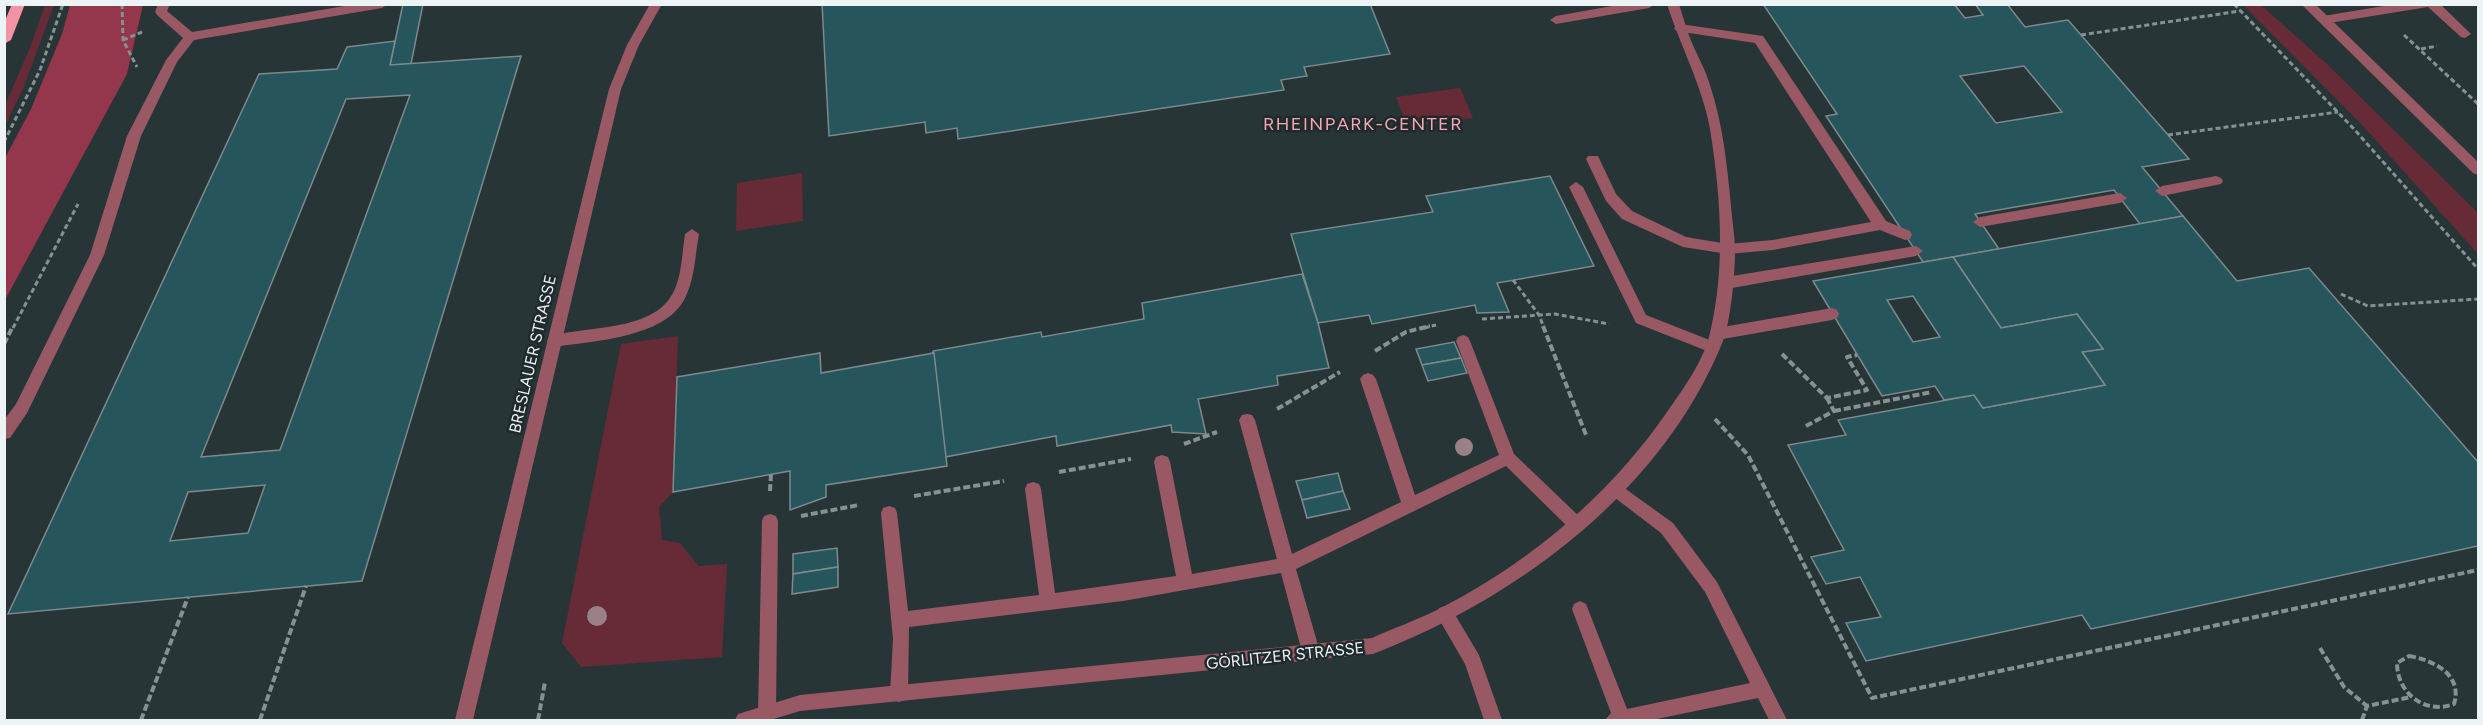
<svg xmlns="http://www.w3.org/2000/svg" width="2483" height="725" viewBox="0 0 2483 725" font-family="Figtree,sans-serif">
<rect width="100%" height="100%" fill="#283537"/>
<g fill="#672a37">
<polygon points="45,5 54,5 23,89 5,126 5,105 30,48"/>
<polygon points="2243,5 2261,5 2328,65 2478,213 2478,254 2363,126"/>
<polygon points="1460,88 1473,118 1408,127 1396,97"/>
<polygon points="802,173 803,221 736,231 737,183"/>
<polygon points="678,336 673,492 659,507 662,540 680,543 698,566 727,564 722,657 581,667 562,643 621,344"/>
</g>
<polygon fill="#94364c" points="70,5 143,5 127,74 5,300 5,158 31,109 62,34"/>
<g fill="#27555c" stroke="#7c8a8c" stroke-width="1.5" fill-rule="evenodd">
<polygon points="403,4 423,4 411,64 390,65"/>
<polygon points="822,4 1370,4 1390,54 1304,67 1307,76 1281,80 1284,90 958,139 957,128 926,133 925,122 829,136"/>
<path d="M1763 4H1954L1965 18 1983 15 1975 4H2007L2025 27 2068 20 2189 159 2142 167 2183 216 2140 224 2114 190 1975 214 1999 249 1923 262 1826 116 1837 114ZM2024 66 2062 112 1996 123 1960 76Z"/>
<path d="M395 41 390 65 521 56 362 581 8 614 259 74 337 69 347 47ZM410 95 280 450 201 457 346 99ZM265 485 248 533 170 541 188 492Z"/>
<polygon points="1550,176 1594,266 1497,283 1509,312 1477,313 1475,305 1372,324 1369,315 1318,323 1291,234 1433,212 1426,196"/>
<polygon points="2183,216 2237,281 2309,268 2478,462 2478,546 2091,629 2082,615 1866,661 1846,623 1881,617 1860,577 1826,584 1811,557 1844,550 1788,445 1846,435 1838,420 1974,395 1983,408 2105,385 2082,352 2103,349 2077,314 2001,328 1953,257"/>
<path d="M1953 257 2001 328 2077 314 2103 349 2082 352 2105 385 1983 408 1974 395 1944 400 1935 386 1882 396 1813 281ZM1913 296 1940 337 1913 342 1887 300Z"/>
<polygon points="1302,274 1318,323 1329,368 1277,376 1278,385 1198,399 1206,434 1172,432 1171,425 1057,446 1056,436 945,457 933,351 1041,332 1042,337 1144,319 1142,303"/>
<polygon points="1454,342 1461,358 1422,365 1416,349"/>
<polygon points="820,353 821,373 934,353 947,466 826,485 826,497 790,510 790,471 673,492 677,377"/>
<polygon points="1461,358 1467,373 1428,381 1422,365"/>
<polygon points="1338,473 1343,491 1302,500 1296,481"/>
<polygon points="1343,491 1350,509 1307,518 1302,500"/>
<polygon points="837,548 838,567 793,574 793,554"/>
<polygon points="838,567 838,587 792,594 793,574"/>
</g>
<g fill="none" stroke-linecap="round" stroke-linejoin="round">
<g stroke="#869193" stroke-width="3" stroke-dasharray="5 3" stroke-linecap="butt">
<polyline points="122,4 123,40 137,67"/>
<polyline points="2234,4 2353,128 2478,269"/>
<polyline points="2081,35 2240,11"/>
<polyline points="2404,35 2478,104"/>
<polyline points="123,40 142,32"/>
<polyline points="2421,49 2437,46"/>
<polyline points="2168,135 2338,112"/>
<polyline points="4,142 40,70 63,4"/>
<polyline points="1513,280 1539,315 1544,328"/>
<polyline points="2341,294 2368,306 2478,299"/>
<polyline points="1482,319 1555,314 1609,324"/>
<polyline points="13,328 78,204"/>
<polyline points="1424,328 1436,325"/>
</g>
<g stroke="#869193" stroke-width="4" stroke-dasharray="7 3" stroke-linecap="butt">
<polyline points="1543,326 1586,435"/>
<polyline points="4,344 13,326"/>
<polyline points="1375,351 1406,332 1430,326"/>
<polyline points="1782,354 1827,398 1867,390 1847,357 1857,355"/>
<polyline points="1277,409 1340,372"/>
<polyline points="1834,411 1932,392"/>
<polyline points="1715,419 1748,455 1872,698 2478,570"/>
<polyline points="1806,426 1834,411 1827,398"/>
<polyline points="1184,444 1217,432"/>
<polyline points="1059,472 1131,459"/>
<polyline points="770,491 771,474"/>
<polyline points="914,496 1004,481"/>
<polyline points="801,516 859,505"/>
<polyline points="2320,648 2344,687 2367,706"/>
<path d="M2409 656C2434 660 2463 675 2454 704 2425 715 2397 693 2397 663Z"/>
<polyline points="141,720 188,597"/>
<polyline points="260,720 306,586"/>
<polyline points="538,720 545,682"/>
<polyline points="2362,720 2367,706 2411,697"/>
</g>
<g fill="#985964" fill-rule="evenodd">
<polygon points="158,4 170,4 167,11 192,32 356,4 388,4 382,8 194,40 177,62 141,136 104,255 27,413 10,438 4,439 4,420 16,404 90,255 127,136 166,60 183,38 157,15 155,12"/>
<polygon points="1623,4 1655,4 1649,8 1556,24 1550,20 1556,16"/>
<polygon points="2396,4 2440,4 2471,34 2465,38 2461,37 2428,7 2323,24 2317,20 2323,16"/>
<polygon points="1680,24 1763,36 1886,221 1910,231 1912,235 1910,239 1905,240 1880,230 1773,250 1728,254 1683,247 1622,219 1606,201 1586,159 1588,156 1598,156 1616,194 1632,211 1686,237 1728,244 1773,240 1871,222 1755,43 1676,31 1674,28"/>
<polygon points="2216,176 2221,178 2223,181 2221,184 2162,196 2155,191 2162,186"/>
<polygon points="1576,182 1583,187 1646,315 1717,343 1719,347 1717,351 1707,351 1636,323 1569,187"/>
<polygon points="2120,193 2127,198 2120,203 1980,227 1973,222 1980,217"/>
<path d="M692 229 699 234C695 255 695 278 685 298 666 338 592 341 554 347L549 345 547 341 549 337C585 325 652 333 673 293 682 276 682 253 685 234Z"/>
<polygon points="1916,246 1923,251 1916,256 1726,289 1721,287 1719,283 1721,279 1726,277"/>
<polygon points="1832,308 1837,310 1839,314 1837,318 1832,320 1717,340 1712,338 1710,334 1712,330 1717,328"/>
<polygon points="1463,335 1468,337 1470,341 1514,454 1583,520 1585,525 1583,530 1577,532 1571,530 1506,466 1296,569 1320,652 1317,658 1311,660 1305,658 1302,652 1281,573 1123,601 909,627 908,694 905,700 899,702 893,700 890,694 893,639 881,513 883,508 889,506 895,508 897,513 908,611 1039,595 1025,489 1027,484 1033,482 1039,484 1041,489 1055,593 1176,576 1154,462 1156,457 1162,455 1168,457 1170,462 1192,574 1277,559 1239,420 1242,415 1247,414 1252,415 1255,420 1292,554 1401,502 1360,379 1363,375 1368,373 1373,375 1376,379 1415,495 1499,455 1456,341 1458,337"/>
<polygon points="1616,482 1673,523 1717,582 1787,720 1769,720 1758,698 1652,720 1605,720 1611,713 1572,609 1574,604 1580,601 1586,604 1588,609 1627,709 1750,683 1705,592 1661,533 1610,494 1608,489 1610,484"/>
<polygon points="770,514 776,516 778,521 776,714 773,720 762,720 758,714 762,521 764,516"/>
<polygon points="1445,606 1451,608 1479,655 1502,720 1484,720 1465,664 1436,614 1439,608"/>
</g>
<path fill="#985964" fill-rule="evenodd" d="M1667 4H1679C1683 17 1687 31 1692 43 1698 57 1706 71 1710 85 1723 125 1727 164 1731 206 1732 220 1735 236 1735 251 1735 275 1731 319 1723 341 1663 490 1519 598 1373 654L800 711 770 720H735L738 714 800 695 1372 638C1394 628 1417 620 1439 609 1529 563 1610 495 1667 412 1682 391 1703 361 1709 337 1726 269 1721 197 1710 129 1703 88 1680 45 1667 4Z"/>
<g fill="#985964" fill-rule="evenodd">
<polygon points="650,4 662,4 639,45 621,89 473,720 455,720 609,89 627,45"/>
<polygon points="2301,4 2315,4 2478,162 2478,175 2473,173"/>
</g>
<polygon fill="#f493a5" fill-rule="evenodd" points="12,4 25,4 11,40 4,44 4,23"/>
</g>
<g fill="#998187">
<circle cx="1464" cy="447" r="9"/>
<circle cx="597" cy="616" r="10"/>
</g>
<g text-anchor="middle" stroke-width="5" stroke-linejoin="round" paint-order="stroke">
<g font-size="16" fill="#ecf4f5" stroke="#1f2a2d">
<text transform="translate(532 354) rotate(-77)" y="6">BRESLAUER STRASSE</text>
<text transform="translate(1285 655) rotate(-6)" y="6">GÖRLITZER STRASSE</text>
</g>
<g font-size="18" letter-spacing="1.5" fill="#faa6b4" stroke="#1f2a2d">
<text x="1363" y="130">RHEINPARK-CENTER</text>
</g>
</g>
<rect width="2483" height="725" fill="none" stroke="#ecf4f5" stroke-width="12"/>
</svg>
